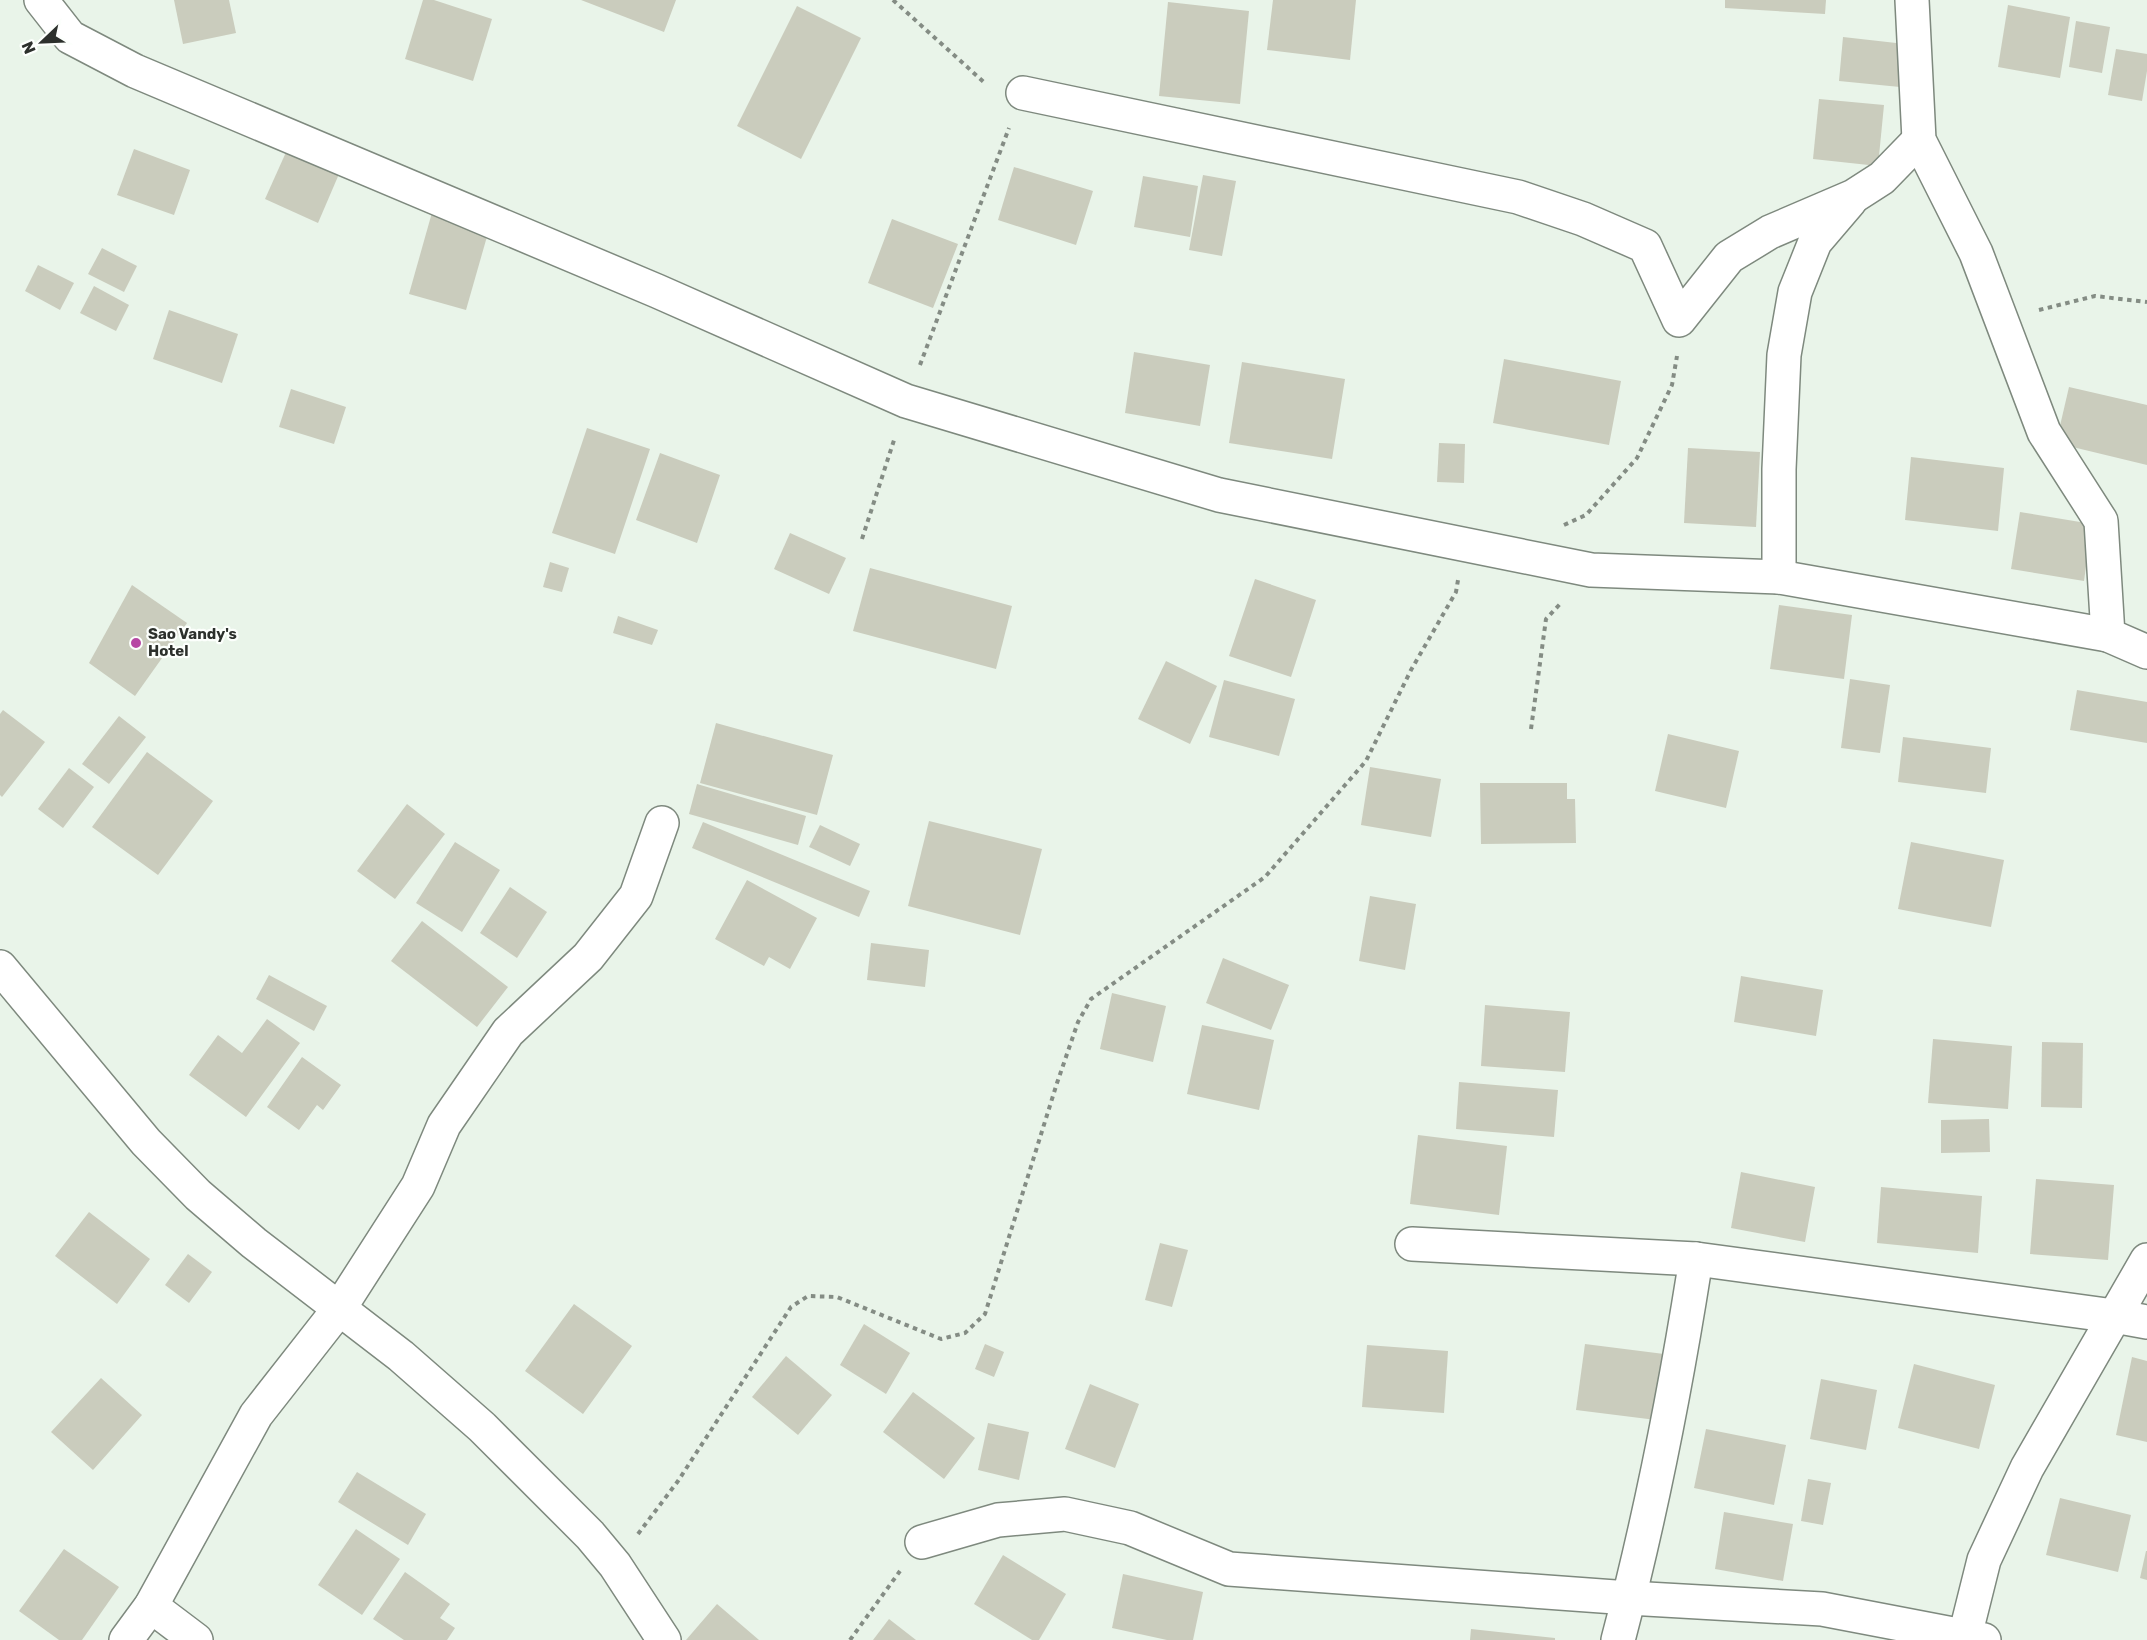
<svg xmlns="http://www.w3.org/2000/svg" width="2147" height="1640" viewBox="0 0 2147 1640" font-family="Rubik,sans-serif">
<rect width="100%" height="100%" fill="#e9f4e9"/>
<g fill="#caccbd">
<polygon points="174,0 229,0 236,33 183,44"/>
<polygon points="423,0 434,0 492,19 473,81 405,59"/>
<polygon points="581,0 676,0 664,32"/>
<polygon points="1273,0 1356,0 1350,60 1267,50"/>
<polygon points="1725,0 1826,0 1825,14 1725,8"/>
<polygon points="1168,2 1249,11 1240,104 1159,96"/>
<polygon points="2008,5 2070,17 2060,78 1998,67"/>
<polygon points="797,6 861,38 801,159 737,126"/>
<polygon points="2076,21 2110,27 2102,73 2069,67"/>
<polygon points="1843,37 1905,44 1900,87 1839,81"/>
<polygon points="2116,49 2147,54 2147,71 2142,101 2108,95"/>
<polygon points="1819,99 1884,105 1878,166 1813,159"/>
<polygon points="134,149 190,170 174,215 117,195"/>
<polygon points="287,150 339,174 318,223 265,199"/>
<polygon points="1014,167 1093,191 1076,245 998,220"/>
<polygon points="1203,175 1236,181 1222,256 1189,250"/>
<polygon points="1143,176 1198,186 1190,237 1134,227"/>
<polygon points="433,209 490,226 466,310 409,294"/>
<polygon points="892,219 958,244 933,308 868,283"/>
<polygon points="102,248 137,266 124,292 88,274"/>
<polygon points="38,265 74,283 60,310 25,291"/>
<polygon points="94,286 129,305 116,331 80,313"/>
<polygon points="169,310 238,334 222,383 153,359"/>
<polygon points="1134,352 1210,365 1200,426 1125,413"/>
<polygon points="1504,359 1621,381 1609,445 1493,423"/>
<polygon points="1242,362 1345,379 1332,459 1229,443"/>
<polygon points="2069,387 2147,405 2147,465 2056,443"/>
<polygon points="291,389 346,407 334,444 279,427"/>
<polygon points="587,428 650,449 615,554 552,533"/>
<polygon points="1439,443 1465,444 1464,483 1437,482"/>
<polygon points="1688,448 1760,452 1756,527 1684,523"/>
<polygon points="660,453 720,475 697,543 636,520"/>
<polygon points="1911,457 2004,468 1998,531 1905,520"/>
<polygon points="2020,512 2092,524 2084,581 2011,569"/>
<polygon points="790,533 846,558 829,594 774,569"/>
<polygon points="550,562 569,568 562,592 543,587"/>
<polygon points="870,568 1012,606 996,669 853,631"/>
<polygon points="1255,579 1316,600 1291,677 1229,656"/>
<polygon points="132,585 187,623 135,696 89,663"/>
<polygon points="1779,605 1852,615 1844,679 1770,669"/>
<polygon points="618,616 658,630 652,645 613,633"/>
<polygon points="1166,661 1217,686 1190,744 1138,719"/>
<polygon points="1850,679 1890,685 1880,753 1841,748"/>
<polygon points="1224,680 1295,699 1279,756 1209,737"/>
<polygon points="2077,690 2147,702 2147,743 2070,730"/>
<polygon points="3,710 45,742 2,797 0,795 0,714"/>
<polygon points="119,716 146,737 109,784 82,764"/>
<polygon points="716,723 833,755 817,815 700,783"/>
<polygon points="1668,734 1739,751 1726,808 1655,791"/>
<polygon points="1903,737 1991,748 1986,793 1898,782"/>
<polygon points="147,752 213,801 158,875 92,827"/>
<polygon points="1370,767 1441,779 1431,837 1361,825"/>
<polygon points="69,768 94,787 63,828 38,809"/>
<polygon points="1480,783 1567,783 1567,799 1575,799 1576,843 1481,844"/>
<polygon points="697,784 806,816 798,845 689,814"/>
<polygon points="407,804 445,834 395,899 357,871"/>
<polygon points="929,821 1042,849 1020,935 908,906"/>
<polygon points="703,822 870,891 859,917 692,848"/>
<polygon points="820,825 860,844 850,866 809,847"/>
<polygon points="455,842 500,870 462,932 416,903"/>
<polygon points="1911,842 2004,860 1991,927 1898,909"/>
<polygon points="747,880 817,918 790,969 769,957 764,966 715,939"/>
<polygon points="510,887 547,912 517,958 480,933"/>
<polygon points="1370,896 1416,904 1405,970 1359,961"/>
<polygon points="422,921 508,987 477,1027 391,961"/>
<polygon points="871,943 929,950 925,987 867,980"/>
<polygon points="1223,958 1289,985 1271,1030 1206,1003"/>
<polygon points="269,975 327,1006 314,1031 256,999"/>
<polygon points="1741,976 1823,990 1816,1036 1734,1022"/>
<polygon points="1112,993 1166,1006 1153,1062 1100,1049"/>
<polygon points="1485,1005 1570,1012 1565,1072 1481,1066"/>
<polygon points="267,1019 300,1043 246,1117 189,1075 218,1035 242,1053"/>
<polygon points="1202,1025 1274,1040 1259,1110 1187,1094"/>
<polygon points="1933,1039 2012,1046 2008,1109 1928,1103"/>
<polygon points="2042,1042 2083,1043 2082,1108 2041,1107"/>
<polygon points="302,1057 341,1085 323,1110 317,1105 299,1130 267,1107"/>
<polygon points="1459,1082 1558,1090 1554,1137 1456,1129"/>
<polygon points="1989,1119 1990,1152 1941,1153 1941,1120"/>
<polygon points="1418,1135 1507,1146 1499,1215 1410,1204"/>
<polygon points="1741,1172 1815,1187 1805,1242 1731,1228"/>
<polygon points="2036,1179 2114,1185 2108,1260 2030,1254"/>
<polygon points="1881,1187 1982,1196 1978,1253 1877,1243"/>
<polygon points="89,1212 150,1259 117,1304 55,1256"/>
<polygon points="1160,1243 1188,1250 1172,1307 1145,1300"/>
<polygon points="188,1254 212,1272 189,1303 165,1285"/>
<polygon points="574,1304 632,1346 583,1414 525,1371"/>
<polygon points="864,1324 910,1353 886,1394 840,1365"/>
<polygon points="985,1344 1004,1352 994,1377 975,1369"/>
<polygon points="1585,1344 1664,1354 1656,1420 1576,1410"/>
<polygon points="1367,1345 1448,1351 1444,1413 1362,1407"/>
<polygon points="786,1356 832,1395 798,1435 752,1397"/>
<polygon points="2132,1357 2147,1361 2147,1442 2116,1435"/>
<polygon points="1914,1364 1995,1385 1979,1449 1898,1428"/>
<polygon points="101,1378 142,1415 93,1470 51,1432"/>
<polygon points="1821,1379 1877,1390 1866,1450 1810,1439"/>
<polygon points="1090,1384 1139,1404 1115,1468 1065,1449"/>
<polygon points="913,1392 975,1438 944,1479 883,1432"/>
<polygon points="988,1423 1029,1432 1019,1480 978,1470"/>
<polygon points="1706,1429 1786,1445 1774,1505 1694,1488"/>
<polygon points="357,1472 426,1514 408,1545 338,1502"/>
<polygon points="1808,1479 1831,1483 1823,1525 1801,1521"/>
<polygon points="2060,1498 2131,1515 2118,1572 2046,1555"/>
<polygon points="1724,1512 1793,1524 1783,1581 1715,1569"/>
<polygon points="356,1529 400,1559 362,1615 318,1585"/>
<polygon points="64,1549 119,1587 82,1640 59,1640 19,1611"/>
<polygon points="2146,1551 2147,1551 2147,1580 2140,1578"/>
<polygon points="1003,1555 1066,1594 1039,1640 1032,1640 974,1604"/>
<polygon points="405,1572 450,1604 440,1618 455,1628 447,1640 404,1640 373,1619"/>
<polygon points="1123,1574 1203,1592 1193,1640 1167,1640 1112,1628"/>
<polygon points="717,1604 759,1640 686,1640"/>
<polygon points="889,1619 916,1640 873,1640"/>
<polygon points="1471,1629 1555,1638 1555,1640 1470,1640"/>
</g>
<g fill="none" stroke-linecap="round" stroke-linejoin="round">
<defs>
<g id="street">
<polyline points="41,0 70,37 135,71 657,291 906,401 1219,495 1591,570 1779,577 2108,635"/>
<polyline points="1912,0 1919,140 1976,253 2044,432 2101,521 2108,635 2147,652"/>
<polyline points="1023,93 1518,197 1583,219 1645,246 1679,320 1729,257 1770,232 1854,196 1882,178 1919,140"/>
<polyline points="1779,577 1779,469 1784,355 1795,292 1815,242 1850,201"/>
<polyline points="0,967 146,1142 198,1195 254,1243 401,1356 482,1427 590,1535 615,1565 664,1640"/>
<polyline points="1412,1244 1696,1259 2114,1316 2147,1322"/>
<polyline points="922,1542 998,1520 1065,1514 1130,1528 1229,1569 1629,1598 1822,1609 1984,1640"/>
<polyline points="151,1606 196,1640"/>
<polyline points="126,1640 151,1606 256,1415 339,1309 418,1186 444,1125 508,1032 588,957 636,896 662,823"/>
<path d="M1618 1640C1651 1515 1676 1387 1696 1259"/>
<polyline points="1964,1640 1984,1560 2027,1468 2147,1260"/>
</g>
</defs>
<use href="#street" stroke="#7e897e" stroke-width="36"/>
<g stroke="#848c84" stroke-width="4" stroke-dasharray="4.5 4.5" stroke-linecap="butt">
<polyline points="893,0 986,84"/>
<polyline points="2039,310 2095,296 2147,302"/>
<polyline points="920,365 1009,128"/>
<polyline points="1564,525 1586,515 1637,458 1672,385 1677,356"/>
<polyline points="862,539 895,437"/>
<polyline points="1531,729 1546,619 1560,604"/>
<polyline points="638,1534 678,1481 791,1307 808,1296 837,1297 941,1339 965,1333 985,1314 1057,1083 1078,1022 1091,999 1265,877 1366,761 1411,670 1456,592 1458,580"/>
<polyline points="850,1640 900,1571"/>
</g>
<use href="#street" stroke="#fff" stroke-width="33"/>
</g>
<circle fill="#b747a4" stroke="#fcfffc" stroke-width="2" cx="136" cy="643" r="6"/>
<g text-anchor="middle" stroke-width="4.5" stroke-linejoin="round" paint-order="stroke">
<g font-size="15" font-weight="bold" fill="#2c302c" stroke="#fcfffc" text-anchor="start">
<text x="148" y="639">Sao Vandy's<tspan x="148" dy="17">Hotel</tspan></text>
</g>
</g>
<g transform="translate(42 42) rotate(247)" stroke="#fcfffc" stroke-width="4.5" paint-order="stroke">
<path d="M0-4.5L10 22L0 15L-10 22Z" fill="#2c302c"/>
<text y="-9" font-size="16" font-weight="bold" text-anchor="middle" fill="#2c302c">N</text>
</g>
</svg>
